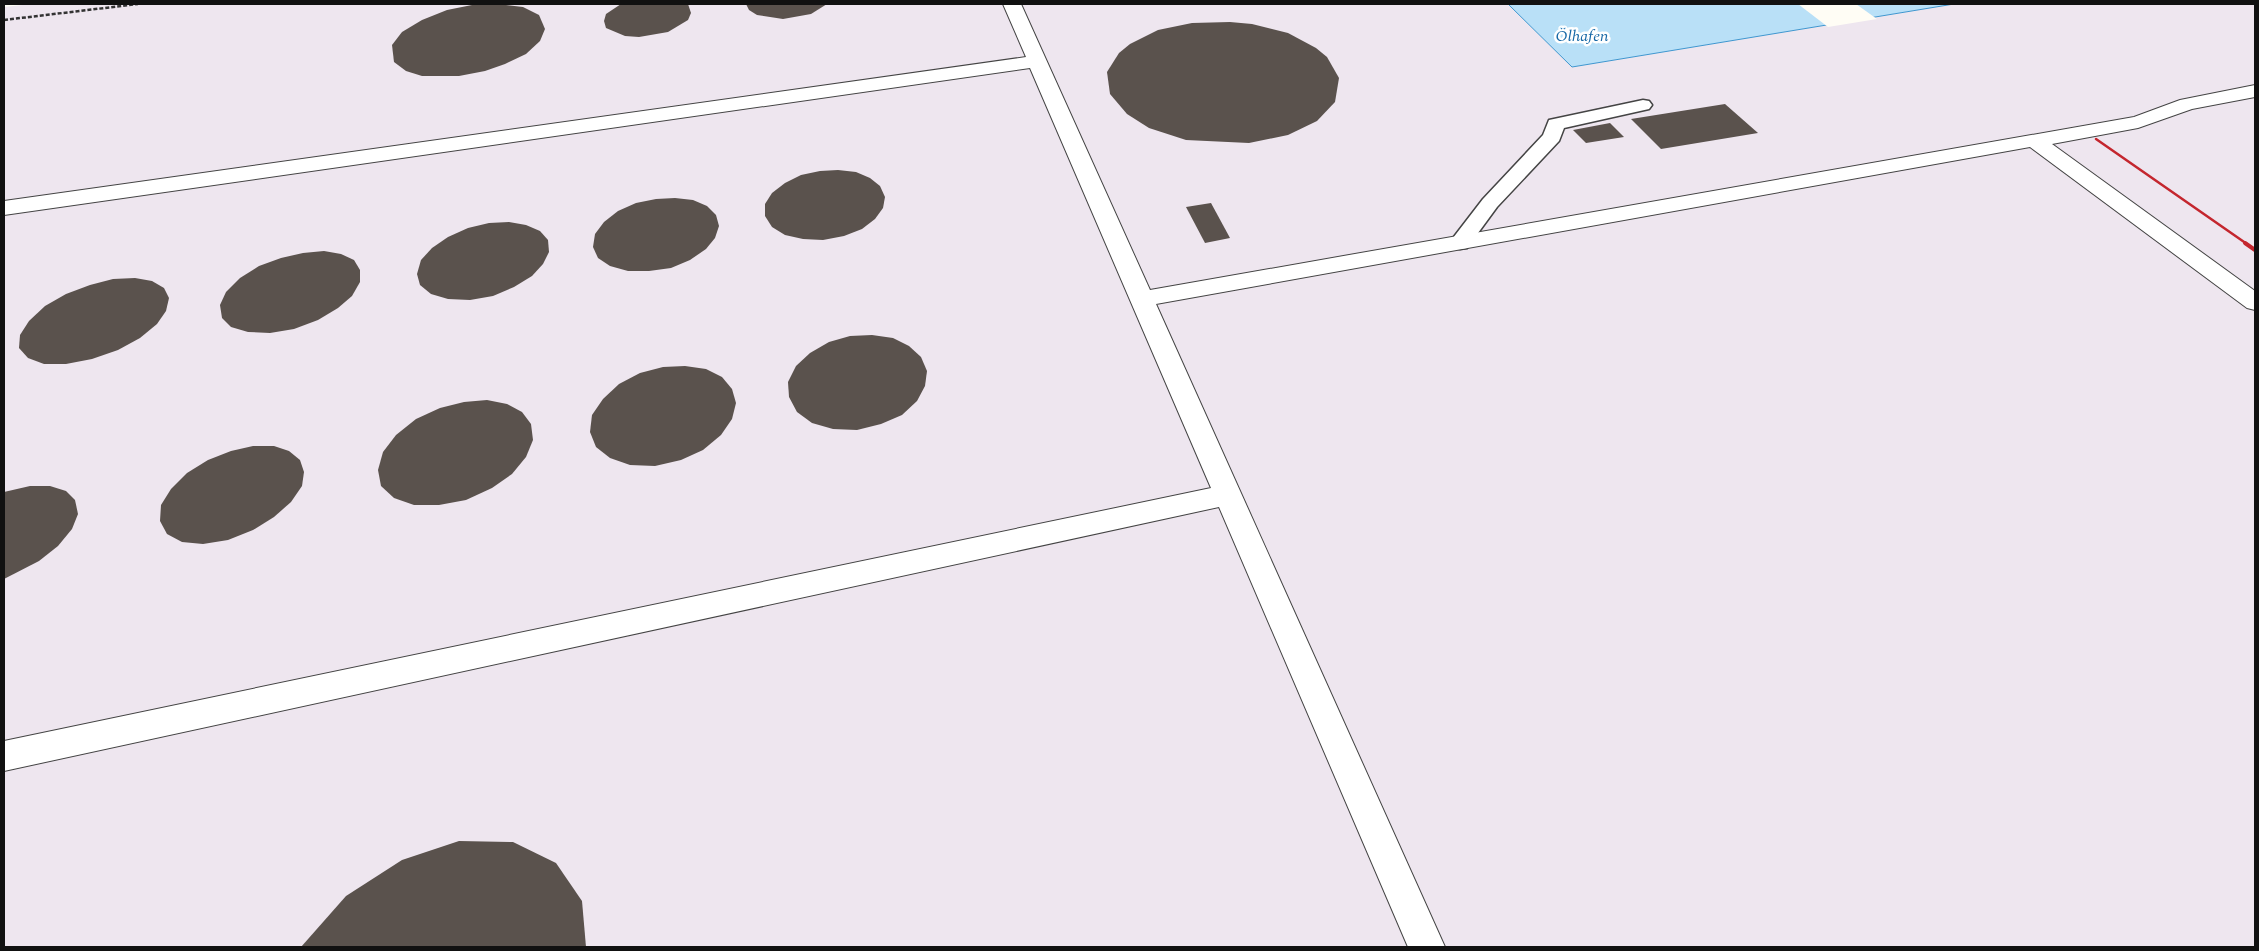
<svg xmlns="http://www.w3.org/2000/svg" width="2259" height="951" viewBox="0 0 2259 951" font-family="Spectral,serif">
<rect width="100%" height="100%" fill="#fffdf5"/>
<polygon fill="#eee6ef" points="32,4 1508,4 1572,67 1954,4 2255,4 2255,947 4,947 4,7"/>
<polygon fill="#b9e0f7" stroke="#3f96cf" points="1508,4 1954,4 1572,67"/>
<polygon fill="#fffdf5" points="1798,4 1856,4 1877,19 1828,27"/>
<g fill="#5a524d">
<polygon points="498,4 523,7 539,15 545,29 540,41 526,54 505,64 485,71 459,76 422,76 406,71 394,62 392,45 402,32 422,20 447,10 472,5"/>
<polygon points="621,4 688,4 691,13 688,20 668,32 639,37 625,36 606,28 604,21 606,14"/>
<polygon points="746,4 827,4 811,14 783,19 757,15 749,10"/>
<polygon points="1230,22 1252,24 1288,33 1316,48 1327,57 1339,78 1335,102 1317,121 1288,135 1249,143 1186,140 1149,128 1127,114 1110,94 1107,72 1119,53 1130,44 1158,30 1192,23"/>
<polygon points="1725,104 1758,133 1661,149 1631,119"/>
<polygon points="1610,123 1624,137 1586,143 1573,130"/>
<polygon points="838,170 856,172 870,178 880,186 885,197 883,208 875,219 862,229 844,236 823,240 803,239 785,235 772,227 765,216 765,204 772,193 785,183 801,175 820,171"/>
<polygon points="675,198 693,200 707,206 716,215 719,226 715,238 706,249 690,260 671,268 649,271 628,271 610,266 598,258 593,247 595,234 604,222 618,211 636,203 656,199"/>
<polygon points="1211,203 1230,238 1205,243 1186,207"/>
<polygon points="509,222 526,225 540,231 548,240 549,252 543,264 532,276 514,287 493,296 470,300 448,299 431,294 420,285 417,274 421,260 432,248 448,237 468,228 489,223"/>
<polygon points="324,251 341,254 354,260 360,270 360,282 352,296 338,308 318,320 294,329 270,333 248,332 231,327 222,318 220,305 226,292 240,278 259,266 281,258 303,253"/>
<polygon points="135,278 152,281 164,288 169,298 166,311 157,324 140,338 118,350 92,359 66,364 44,364 28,358 19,348 20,335 29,321 45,306 66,294 90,285 113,279"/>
<polygon points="872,335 893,338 909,346 921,357 927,371 925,386 917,401 902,415 881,424 857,430 833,429 812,423 797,412 789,397 788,382 796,366 810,353 829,342 850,336"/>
<polygon points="685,366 706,369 722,377 732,389 736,403 732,419 721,435 703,450 681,460 655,466 630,465 610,458 596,447 590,432 592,415 603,399 619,384 640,373 663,367"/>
<polygon points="487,400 507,404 522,412 531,424 533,440 526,457 512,474 492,488 466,500 439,505 414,505 394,498 381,486 378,470 383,452 396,435 416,419 440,408 464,402"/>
<polygon points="253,446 274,446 289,451 300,460 304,472 302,486 291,502 274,517 253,530 228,540 203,544 182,542 167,534 160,521 161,505 171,489 187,473 208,460 231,451"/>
<polygon points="30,486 50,486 66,491 75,500 78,514 72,529 58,546 39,561 4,579 4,492"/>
<polygon points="459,841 513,842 556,863 582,901 586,947 301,947 346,896 402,860"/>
</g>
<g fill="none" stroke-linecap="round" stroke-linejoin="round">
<defs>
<polygon id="lane" points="1643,100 1649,101 1652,105 1649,109 1564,128 1559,141 1497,207 1467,248 1460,249 1453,248 1450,243 1453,238 1483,199 1543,135 1549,120"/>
<polygon id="street" points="1003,4 1021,4 1150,290 2134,117 2180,100 2255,85 2255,97 2192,109 2138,128 2052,144 2255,291 2255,310 2247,308 2030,147 1156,304 1445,947 1408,947 1219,507 4,771 4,741 1211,488 1030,68 4,215 4,201 1026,57"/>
</defs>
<use href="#lane" stroke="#444" stroke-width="3"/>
<use href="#street" stroke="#444" stroke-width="2"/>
<polyline stroke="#333" stroke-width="2.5" stroke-dasharray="4 2" stroke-linecap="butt" points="4,20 138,4"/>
<use href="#lane" fill="#fff" fill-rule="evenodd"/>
<use href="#street" fill="#fff" fill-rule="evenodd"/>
<polyline stroke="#c4262e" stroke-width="2.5" points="2096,139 2247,244"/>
<polyline stroke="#c4262e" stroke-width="4" points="2245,243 2255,250"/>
</g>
<g text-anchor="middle" stroke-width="5" stroke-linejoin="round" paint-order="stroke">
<g font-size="16" font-style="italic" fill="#1768a6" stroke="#fff">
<text x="1582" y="41">Ölhafen</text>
</g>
</g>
<rect width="2259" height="951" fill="none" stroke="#111111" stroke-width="10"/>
</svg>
